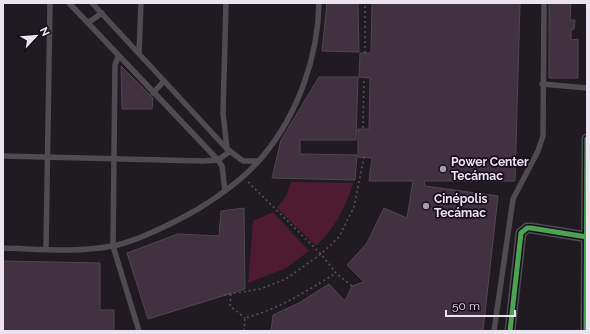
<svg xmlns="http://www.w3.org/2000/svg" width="590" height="334" viewBox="0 0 590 334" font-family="Raleway,sans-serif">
<rect width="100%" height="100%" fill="#1f1b21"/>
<g fill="#4f1b30">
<path d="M291 182 353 183C346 207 334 229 316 246L277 208 286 196Z"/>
<polygon points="273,212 309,251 286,268 248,283 253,221"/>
</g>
<g fill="#40323f" stroke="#4e494e">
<polygon points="327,3 358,3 359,52 322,51"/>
<polygon points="372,3 520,3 515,181 424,181 425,186 498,196 483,331 271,331 273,315 299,303 329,284 345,301 352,286 364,282 347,265 367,243 384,208 407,218 413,181 369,181 372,158 358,157 358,129 369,129 370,78 359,77 360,53 371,53"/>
<polygon points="549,3 571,3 570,20 575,20 574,29 571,30 571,40 578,39 578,78 549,78"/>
<polygon points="121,66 153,98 152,109 122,109"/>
<polygon points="319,77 358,77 356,140 300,140 300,154 357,155 355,180 272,178 281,140"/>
<polygon points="244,208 245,289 148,319 127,253 178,234 219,236 221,211"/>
<polygon points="3,261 100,263 100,310 114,310 114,331 3,331"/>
</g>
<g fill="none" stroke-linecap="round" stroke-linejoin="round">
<g stroke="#575359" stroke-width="1.5" stroke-dasharray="2 3" stroke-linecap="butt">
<polyline points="365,53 365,3"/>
<polyline points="363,128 364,77"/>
<polyline points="248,182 321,254 336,273 352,286"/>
<polyline points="231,294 230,306 245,318"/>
<polyline points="224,295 260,289 286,279 321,254 339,237 354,207 364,157"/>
<path d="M244 331 245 318C279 309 307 291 336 273"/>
</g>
<g stroke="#4f4c51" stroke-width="5.5">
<polyline points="69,3 218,160 222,166 225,191"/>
<polyline points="92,3 227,149 243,161 258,161"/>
<polyline points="226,3 223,113 227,149"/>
<polyline points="89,22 102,13"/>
<polyline points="139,53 141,3"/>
<polyline points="118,57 115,65 113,246 139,331"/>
<polyline points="542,84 587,88"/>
<polyline points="153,93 164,81"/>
<polyline points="3,156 203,161 218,160 229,152"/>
<path d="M3 248C39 249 76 253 112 246 131 243 156 231 174 222 203 208 242 182 263 156 298 114 318 57 319 3"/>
<polyline points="46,249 50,3"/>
<polyline points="494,331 513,199 538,151 543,136 544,3"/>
</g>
<g stroke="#4f4c51" stroke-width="11">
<polyline points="510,331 521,233 527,228 531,228 587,237"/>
<polyline points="586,331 587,139"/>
</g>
<defs>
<g id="cycleway">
<polyline points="510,331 521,233 527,228 531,228 587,237"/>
<polyline points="586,331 587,139"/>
</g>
</defs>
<use href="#cycleway" stroke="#170f1b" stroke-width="8"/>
<use href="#cycleway" stroke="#4ca352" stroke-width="5"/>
</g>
<g fill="#a29ea6" stroke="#170f1b" stroke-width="1.5">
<circle cx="443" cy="169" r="4"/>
<circle cx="426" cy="206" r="4"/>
</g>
<g text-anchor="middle" stroke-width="3.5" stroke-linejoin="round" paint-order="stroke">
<g font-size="12" font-weight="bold" fill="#e9e4ed" stroke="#170f1b" text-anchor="start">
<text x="451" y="166">Power Center<tspan x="451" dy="14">Tecámac</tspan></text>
<text x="434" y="203">Cinépolis<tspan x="434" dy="14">Tecámac</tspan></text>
</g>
</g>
<rect width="590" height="334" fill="none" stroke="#e9e4ed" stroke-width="8"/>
<g transform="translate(36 36) rotate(64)" stroke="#170f1b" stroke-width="3" paint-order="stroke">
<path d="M0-3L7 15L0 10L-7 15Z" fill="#e9e4ed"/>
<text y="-6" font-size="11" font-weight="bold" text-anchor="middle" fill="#e9e4ed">N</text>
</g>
<path d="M446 310v6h69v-6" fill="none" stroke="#e9e4ed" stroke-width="2"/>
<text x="452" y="310" font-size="12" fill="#e9e4ed" stroke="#170f1b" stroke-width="3" paint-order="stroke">50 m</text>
</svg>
